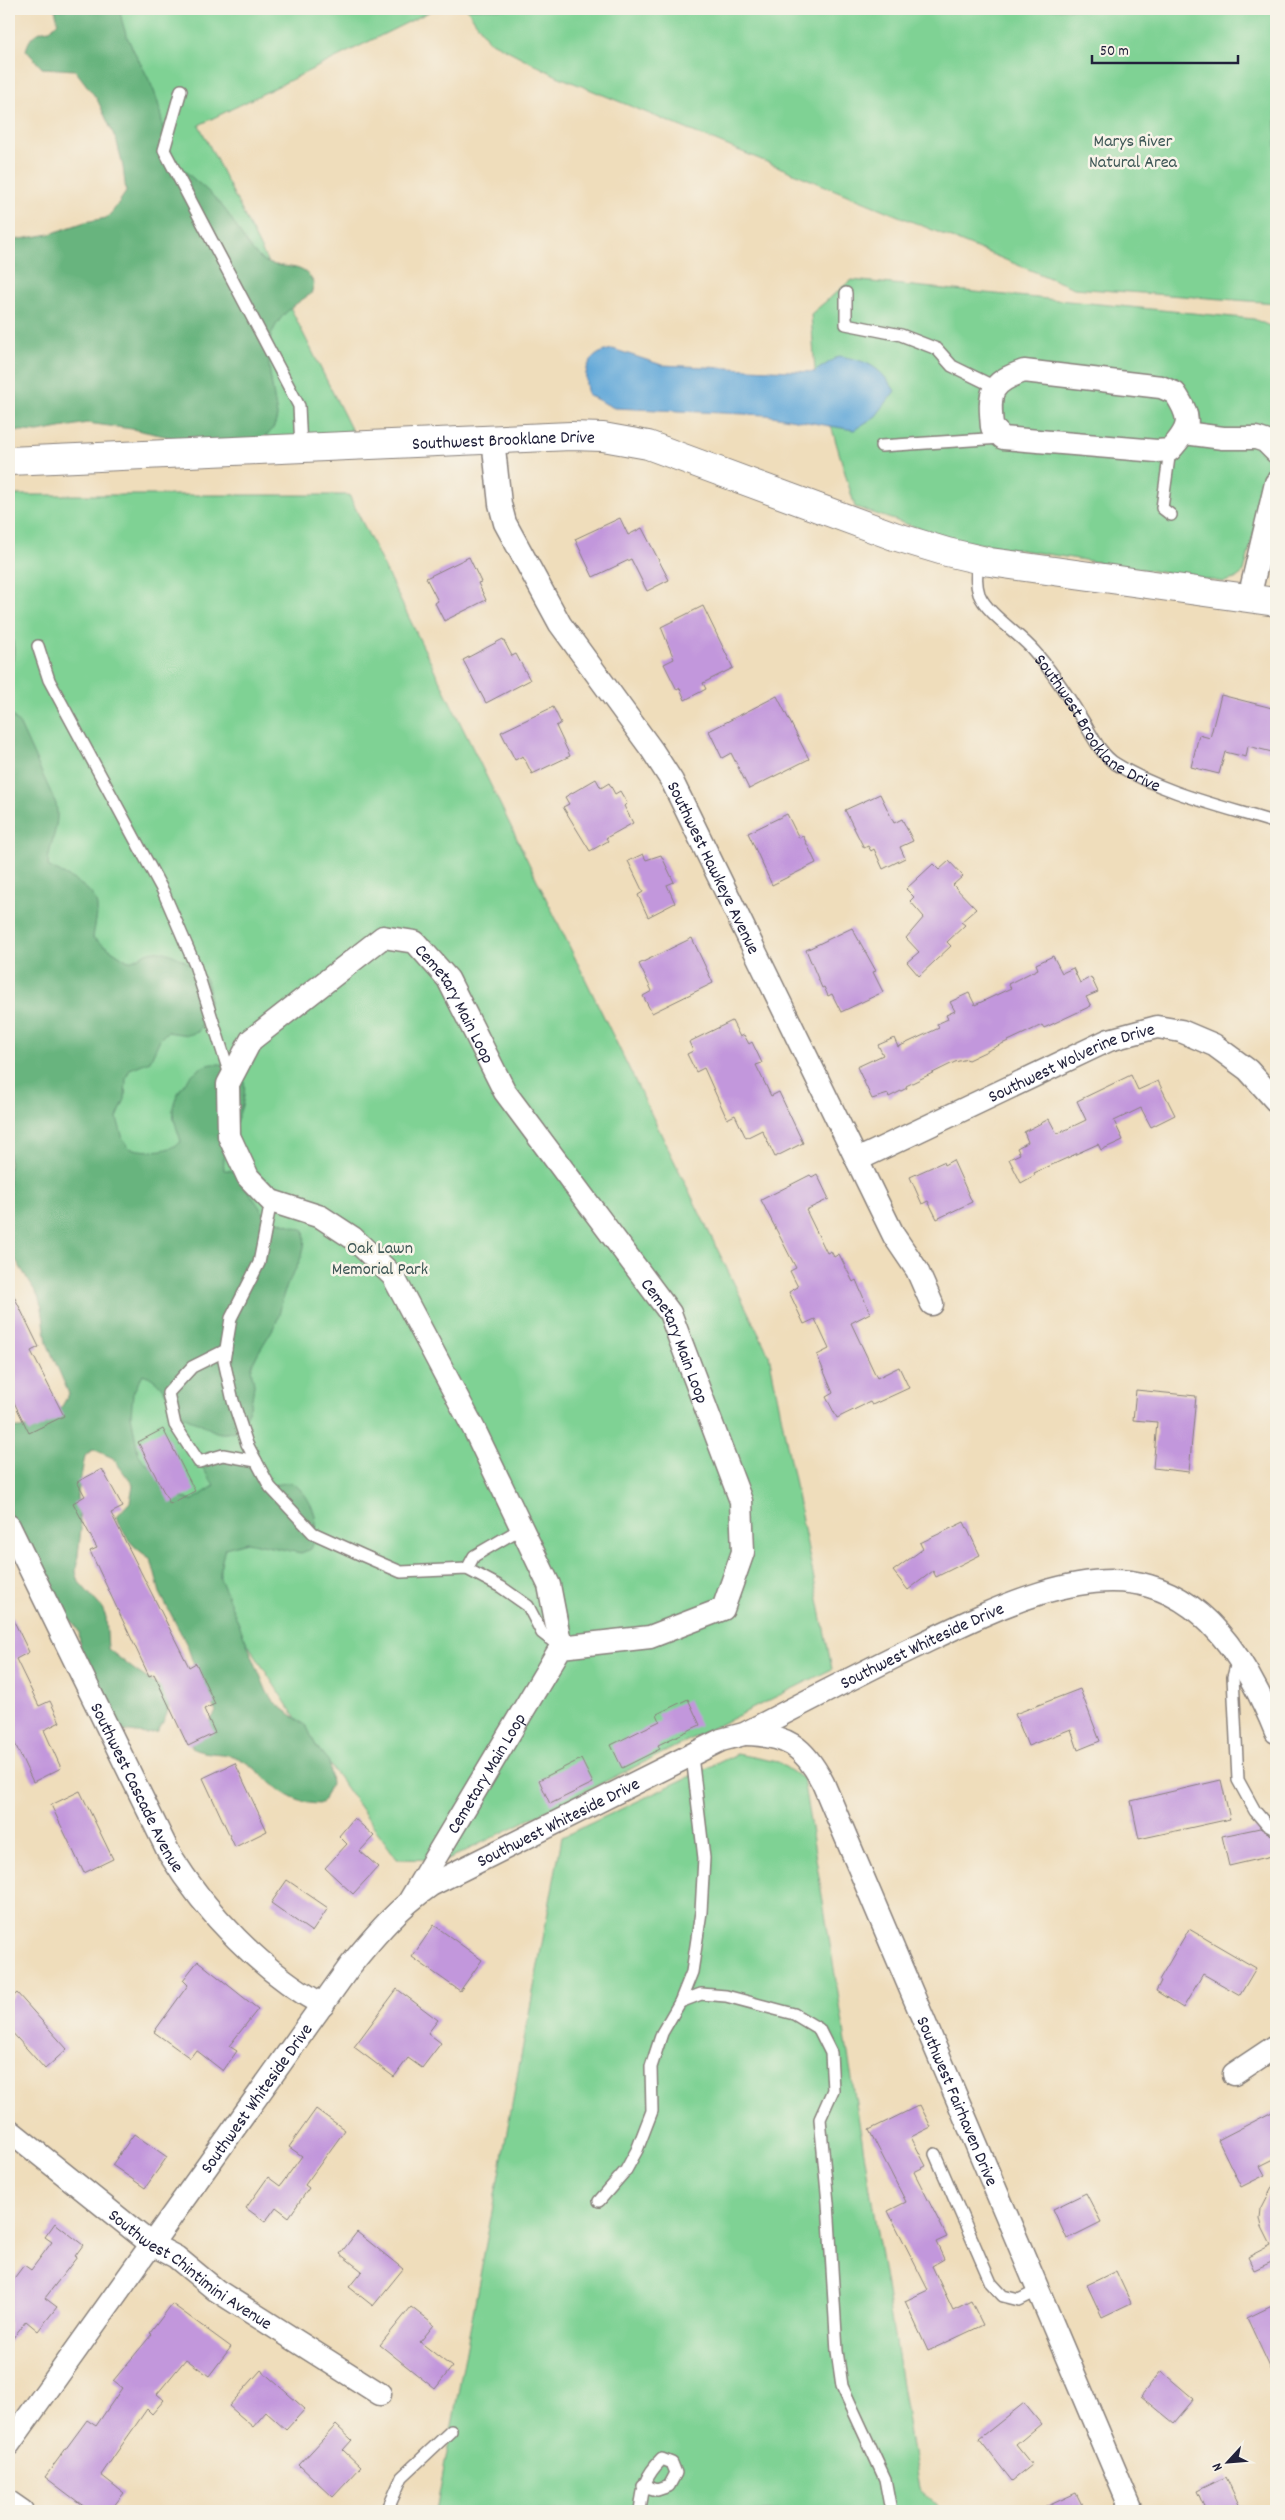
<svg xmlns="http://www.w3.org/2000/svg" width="1285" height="2520" viewBox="0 0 1285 2520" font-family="Dekko,sans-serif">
<rect width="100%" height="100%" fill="#f7f3e8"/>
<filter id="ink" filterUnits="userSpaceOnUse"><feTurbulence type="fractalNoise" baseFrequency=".02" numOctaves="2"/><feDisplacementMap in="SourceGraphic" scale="10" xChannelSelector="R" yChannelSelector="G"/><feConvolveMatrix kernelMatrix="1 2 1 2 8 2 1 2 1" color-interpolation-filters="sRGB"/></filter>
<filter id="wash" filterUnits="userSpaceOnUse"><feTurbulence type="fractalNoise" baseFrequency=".0096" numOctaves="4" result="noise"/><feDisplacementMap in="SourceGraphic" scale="20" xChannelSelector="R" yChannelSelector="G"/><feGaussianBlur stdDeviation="1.12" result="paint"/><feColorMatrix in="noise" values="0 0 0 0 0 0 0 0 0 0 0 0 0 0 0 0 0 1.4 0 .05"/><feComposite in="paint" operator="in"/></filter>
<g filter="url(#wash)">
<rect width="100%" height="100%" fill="#efddbb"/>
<g fill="#7fd294" stroke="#507a68">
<polygon points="71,9 435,9 199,125 359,445 270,443"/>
<polygon points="467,9 1276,9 1276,303 1074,288 557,76 488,40"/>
<polygon points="851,280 1254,319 1276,329 1276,415 1268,461 1268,475 1244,572 1235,579 1223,582 951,539 855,507 815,371 811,314"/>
<polygon points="9,495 349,495 769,1355 832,1669 447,1860 397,1859 289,1708 231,1618 109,1402 9,1193"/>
<polygon points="737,1754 778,1762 803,1779 919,2489 943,2511 436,2511 562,1837"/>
</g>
<g fill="#67b47e" stroke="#446b5c">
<path d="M55 9H120C123 43 149 70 158 103 163 121 163 141 174 158 185 175 209 189 222 206 236 222 243 244 260 258 278 273 303 258 314 284L311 294C252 329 269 359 277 416 275 428 271 433 261 439L193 442 132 429 87 423 38 432 9 430V241L50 234 85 222 106 218 113 211 126 192 123 167 117 142 97 99 75 70 42 68 26 50C30 36 36 31 50 30L58 22Z"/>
<path d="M9 629C15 643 16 657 9 671Z"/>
<path d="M9 712 20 725 56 804C61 826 48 845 48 866 63 875 94 886 97 906 98 915 94 928 93 938L128 961C139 959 146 951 157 951 166 951 175 956 183 960 217 977 214 1002 198 1032L188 1035 167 1032 160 1039 150 1061 130 1069 126 1078 125 1099 117 1118 123 1139 129 1148C145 1152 167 1153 181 1142 179 1133 172 1118 173 1109 174 1093 192 1070 207 1065 220 1062 242 1065 244 1081 249 1112 220 1140 224 1170L235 1171 262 1211 270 1218 304 1230C308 1255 294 1269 285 1290 281 1301 281 1313 276 1323 269 1337 259 1349 253 1363 249 1374 254 1376 254 1385 252 1403 247 1431 226 1433 217 1434 212 1430 205 1426 198 1421 187 1420 181 1414 167 1400 163 1380 143 1374L133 1393 131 1415 138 1453 144 1462 170 1481 182 1498 193 1500 214 1486 201 1465 207 1452C220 1452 238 1451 248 1461 255 1467 254 1478 263 1483 271 1488 281 1482 290 1483 296 1484 301 1490 305 1495 317 1512 320 1530 311 1549L301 1553 247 1542 225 1548 220 1568V1578L267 1692 273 1701 307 1727 316 1746 329 1762 331 1784 322 1804C279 1804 272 1776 240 1759 226 1751 207 1756 191 1748L192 1735 209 1722 216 1712 199 1680 187 1645 160 1593 151 1559C133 1547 123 1537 117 1516L130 1502 133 1485 113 1458 93 1449 85 1456 77 1498 81 1529 76 1572 79 1582 102 1608 106 1617 108 1649 136 1671 167 1692C172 1709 166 1717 157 1732L146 1734 114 1730 73 1651 80 1643 79 1632 73 1622 55 1611 9 1511V1428H29L58 1413 69 1394 47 1343 42 1308 38 1296 14 1257 9 1261Z"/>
</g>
<path fill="#63a9d9" stroke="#42668a" d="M613 349 662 365 814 372 839 356C868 361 879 366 895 391L876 416 854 430 766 415 614 408 588 395C582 371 587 353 613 349Z"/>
<g id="blocks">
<g fill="#c297dc">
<polygon points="620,518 628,535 642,528 669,580 647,591 631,559 593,577 575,539"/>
<polygon points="469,557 481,582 478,583 486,600 444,621 435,603 438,601 426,578"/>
<polygon points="703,606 733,668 703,683 706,689 685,700 680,688 677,690 664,664 674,659 661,627"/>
<polygon points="503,639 512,656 516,654 530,680 486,703 463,660"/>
<polygon points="1221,695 1276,709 1276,753 1248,746 1246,757 1225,752 1219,774 1191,767 1199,735 1210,738"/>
<polygon points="777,696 809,759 749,789 731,753 722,758 709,731"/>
<polygon points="553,707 561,723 556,726 570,756 532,774 523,756 515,760 501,732"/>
<polygon points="596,779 601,788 609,783 615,794 620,791 627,803 624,806 633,823 606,838 608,841 590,851 563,807 569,804 565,797"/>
<polygon points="880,794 894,823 902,819 913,841 900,847 905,858 883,869 874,849 871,851 868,846 864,848 845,810"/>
<polygon points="787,814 799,838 803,836 816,863 772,885 748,833"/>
<polygon points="643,854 646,860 661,855 674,882 667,885 675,903 648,917 638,895 643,892 628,861"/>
<polygon points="949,861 963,876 953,885 976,909 961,922 965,925 947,942 951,946 919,976 907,962 919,952 906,938 924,917 910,901 914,897 906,889 933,864 939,870"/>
<polygon points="852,928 876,971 873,972 883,992 841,1012 832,994 828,996 824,987 822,988 806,950"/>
<polygon points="692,938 713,983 652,1013 643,996 652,991 639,964"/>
<polygon points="1053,956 1062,973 1073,968 1080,983 1091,977 1098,992 1086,997 1091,1006 1044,1028 1042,1025 968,1060 967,1059 955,1062 906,1086 907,1088 889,1097 888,1094 872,1099 857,1067 883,1055 878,1045 894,1038 898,1047 939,1028 937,1024 948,1019 946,1015 955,1011 950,1002 969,993 975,1005 1011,988 1008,984 1038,969 1036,964"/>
<polygon points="732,1021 740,1037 744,1035 749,1044 752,1042 762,1063 756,1065 771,1096 779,1092 803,1143 775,1157 762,1130 746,1138 735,1115 727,1119 704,1068 696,1072 687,1054 693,1051 689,1042"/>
<polygon points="1131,1075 1138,1090 1158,1081 1175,1115 1151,1127 1141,1108 1114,1121 1123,1140 1101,1150 1098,1144 1034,1173 1035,1175 1021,1183 1009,1159 1020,1154 1017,1148 1028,1142 1024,1132 1049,1119 1057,1134 1086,1120 1077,1101"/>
<polygon points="953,1160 972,1202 937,1219 928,1201 922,1204 910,1177 943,1162 944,1165"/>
<polygon points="817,1174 829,1199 806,1210 827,1253 831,1251 834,1257 839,1254 853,1282 856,1280 870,1313 851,1323 877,1378 899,1367 909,1388 872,1405 870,1402 837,1418 826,1397 833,1393 817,1355 829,1349 815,1319 804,1324 789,1292 798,1287 790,1271 796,1268 761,1200 810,1175 812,1177"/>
<polygon points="9,1286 39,1347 31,1351 64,1416 29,1433 9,1392"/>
<polygon points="1136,1390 1196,1396 1189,1472 1153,1468 1157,1422 1133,1420"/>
<polygon points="163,1429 195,1491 170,1504 138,1442"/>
<polygon points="102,1469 123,1507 111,1513 189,1667 196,1663 215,1704 204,1709 215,1733 188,1746 154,1674 149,1676 90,1551 97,1548 73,1503 85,1496 77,1482"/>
<polygon points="964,1522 980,1555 936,1577 933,1571 908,1590 893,1571 923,1549 920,1543"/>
<polygon points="9,1611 29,1652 16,1659 39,1706 50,1701 60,1722 44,1730 61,1768 33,1782 9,1731"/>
<polygon points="1080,1689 1100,1741 1078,1750 1071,1729 1028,1746 1015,1714"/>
<polygon points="688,1699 700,1725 658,1745 660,1749 622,1768 611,1745 660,1721 657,1714"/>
<polygon points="581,1759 593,1783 550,1804 539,1780"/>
<polygon points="235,1763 267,1831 235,1847 203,1778"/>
<polygon points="1221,1780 1230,1819 1139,1839 1131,1801"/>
<polygon points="80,1791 113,1859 84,1873 51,1805"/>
<polygon points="354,1818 374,1836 360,1851 378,1867 353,1894 325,1868 347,1844 339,1836"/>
<polygon points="1260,1828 1276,1837 1276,1855 1229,1866 1222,1836"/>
<polygon points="287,1880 328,1908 312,1932 271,1903"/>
<polygon points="434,1925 482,1960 460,1991 412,1957"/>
<polygon points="1189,1929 1256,1968 1240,1995 1203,1974 1183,2008 1156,1991 1161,1981 1159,1980"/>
<polygon points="198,1961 258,2009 229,2046 237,2051 223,2071 196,2050 190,2058 154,2032 188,1985 183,1980"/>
<polygon points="397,1989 438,2020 428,2033 441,2043 422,2068 408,2058 394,2077 354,2047"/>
<polygon points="17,1993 67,2049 45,2069 9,2029 9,2000"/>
<polygon points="920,2105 931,2127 911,2137 926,2166 914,2172 947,2237 936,2242 944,2259 932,2266 953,2310 971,2301 983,2325 928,2351 905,2301 928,2290 888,2211 906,2202 869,2130"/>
<polygon points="316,2109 345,2130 305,2185 309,2188 289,2217 276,2207 265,2222 246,2208 268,2177 280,2186 302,2156 289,2147"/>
<polygon points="1276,2110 1276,2158 1260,2166 1265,2175 1241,2187 1218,2140"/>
<polygon points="134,2134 167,2157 145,2188 112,2165"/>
<polygon points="1276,2180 1276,2260 1254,2270 1248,2257 1271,2245 1262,2227 1260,2218 1261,2209"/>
<polygon points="1086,2193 1101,2222 1067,2239 1053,2209"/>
<polygon points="55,2223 83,2245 75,2256 77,2257 45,2298 57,2307 38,2331 26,2321 9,2343 9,2285 24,2265 31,2270 52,2242 45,2237"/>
<polygon points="357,2232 403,2269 373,2306 349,2287 362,2271 340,2254"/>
<polygon points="1116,2271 1131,2303 1102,2317 1087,2285"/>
<polygon points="172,2304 231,2347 209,2376 186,2359 157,2394 164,2400 152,2414 147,2409 101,2475 124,2493 110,2511 90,2511 45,2477 87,2420 96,2426 122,2388 113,2381 152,2334 150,2333"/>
<polygon points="1276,2304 1276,2380 1247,2318"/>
<polygon points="411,2307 434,2325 420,2342 452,2367 435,2389 380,2345"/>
<polygon points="261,2370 305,2409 286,2430 266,2412 253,2427 229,2406"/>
<polygon points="1161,2371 1194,2399 1174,2423 1141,2396"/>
<polygon points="1024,2403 1041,2424 1016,2445 1032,2465 1012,2481 979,2439"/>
<polygon points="336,2425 352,2440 343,2450 361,2467 333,2497 299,2465"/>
<polygon points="1226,2477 1242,2511 1206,2511 1197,2491"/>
<polygon points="1076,2493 1085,2511 1037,2511"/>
</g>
</g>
</g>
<g filter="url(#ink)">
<use href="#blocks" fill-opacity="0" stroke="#88807b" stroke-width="1"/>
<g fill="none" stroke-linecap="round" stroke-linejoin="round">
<defs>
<g id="service">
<polyline points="181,90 164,150 299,406 301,448"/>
<polyline points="846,293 846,324 901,335 937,349 952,366 995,387"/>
<polyline points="881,446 1001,438"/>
<polyline points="1170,450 1162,508 1171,515"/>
<path id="s1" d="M978 560C977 572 975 582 979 594 987 614 1020 634 1034 651 1053 672 1068 696 1082 719 1092 735 1100 754 1116 764 1162 793 1225 807 1276 823"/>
<polyline points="38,646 49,680 163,891 195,965 231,1078"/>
<polyline points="271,1201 259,1263 231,1318 224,1361 233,1401 247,1444 270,1487 313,1533 364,1556 401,1572 467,1569 501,1587 528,1606 542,1633 560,1647"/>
<polyline points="226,1350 192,1367 168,1393 175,1425 199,1462 223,1455 256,1461"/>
<polyline points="467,1569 474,1556 522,1528"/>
<polyline points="1238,1659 1233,1677 1238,1780 1255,1811 1267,1825 1276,1830"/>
<polyline points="680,2002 701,1994 726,1996 794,2014 819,2029 831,2053 833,2090 820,2119 828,2203 837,2351 842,2386 885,2479 891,2511"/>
<polyline points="935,2154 991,2283 1003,2296 1019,2300 1039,2290"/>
<polyline points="599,2201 626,2170 637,2150 652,2111 651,2067 662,2033 680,2002 692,1972 701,1912 704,1858 692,1756"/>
<polyline points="387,2511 402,2477 451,2431"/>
<path d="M640 2511C643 2487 644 2477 662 2459L672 2463 676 2473 669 2486 657 2490 643 2486"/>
</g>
<g id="minor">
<path d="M1024 371 1161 387 1175 393C1192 419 1191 427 1170 450L1157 451 1003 438 992 427C989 392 989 383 1024 371Z"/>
<polyline points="1185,433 1223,438 1256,438 1265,441 1276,452"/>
<path id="s2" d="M493 439 500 504 505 523 560 624 652 750 672 781 894 1236 917 1270 932 1304"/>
<polyline points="1249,598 1276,483"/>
<path id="s3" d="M857 1160 1109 1040 1157 1027 1181 1031 1214 1045 1248 1070 1276 1101"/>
<path id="s4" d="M9 1526 169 1853C206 1913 261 1971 323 2005"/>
<path id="s5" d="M745 1734C787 1735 804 1746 823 1783L1132 2511"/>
<path id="s6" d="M410 1900 561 1647 549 1585 475 1431 393 1276 353 1238 321 1217 271 1201 248 1177 229 1136 228 1084 251 1040 383 937 415 942 448 979 505 1092 670 1313 741 1501 743 1552 723 1609 650 1637 561 1647"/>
<polyline points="1234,2074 1276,2046"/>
<path id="s7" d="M9 2130 151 2244 176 2257 216 2290 380 2394"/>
<path id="s8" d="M9 2444 350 1966C375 1935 398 1908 431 1885L721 1740 744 1734C802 1704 860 1673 919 1645 982 1615 1077 1565 1149 1586 1214 1604 1252 1673 1276 1732"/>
<polyline points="9,2502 22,2511"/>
</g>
<g id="tertiary">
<path id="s9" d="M9 461 571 436 603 437 648 445 894 536 947 552 990 562 1276 602"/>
</g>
</defs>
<use href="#service" stroke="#88807b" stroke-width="14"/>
<use href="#minor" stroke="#88807b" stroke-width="25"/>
<use href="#tertiary" stroke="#88807b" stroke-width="30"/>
<use href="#service" stroke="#fff" stroke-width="11"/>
<use href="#minor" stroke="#fff" stroke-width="22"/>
<use href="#tertiary" stroke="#fff" stroke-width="28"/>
</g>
</g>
<g text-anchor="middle" stroke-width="5" stroke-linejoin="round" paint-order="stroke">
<g font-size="18" fill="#3e5756" stroke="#f7f3e8">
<text x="1133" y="146">Marys River<tspan x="1133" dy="21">Natural Area</tspan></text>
<text x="380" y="1253">Oak Lawn<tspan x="380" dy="21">Memorial Park</tspan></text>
</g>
<g font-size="18" fill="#22223b" stroke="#f7f3e8">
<text dy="6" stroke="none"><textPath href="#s9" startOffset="495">Southwest Brooklane Drive</textPath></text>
<text dy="6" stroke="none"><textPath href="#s1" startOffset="212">Southwest Brooklane Drive</textPath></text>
<text dy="6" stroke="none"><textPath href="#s2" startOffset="489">Southwest Hawkeye Avenue</textPath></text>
<text dy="6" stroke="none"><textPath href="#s6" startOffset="1304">Cemetary Main Loop</textPath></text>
<text dy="6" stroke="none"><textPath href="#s3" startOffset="236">Southwest Wolverine Drive</textPath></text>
<text dy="6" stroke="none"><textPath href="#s6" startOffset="1709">Cemetary Main Loop</textPath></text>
<text dy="6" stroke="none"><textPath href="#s8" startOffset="1249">Southwest Whiteside Drive</textPath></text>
<text dy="6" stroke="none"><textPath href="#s6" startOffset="148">Cemetary Main Loop</textPath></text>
<text dy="6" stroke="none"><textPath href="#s4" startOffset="291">Southwest Cascade Avenue</textPath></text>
<text dy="6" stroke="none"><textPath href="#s8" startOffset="844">Southwest Whiteside Drive</textPath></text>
<text dy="6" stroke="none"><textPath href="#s8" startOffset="425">Southwest Whiteside Drive</textPath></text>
<text dy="6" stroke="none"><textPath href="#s5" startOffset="444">Southwest Fairhaven Drive</textPath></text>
<text dy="6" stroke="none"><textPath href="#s7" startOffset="229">Southwest Chintimini Avenue</textPath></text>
</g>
</g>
<rect width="1285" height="2520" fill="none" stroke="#f7f3e8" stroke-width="30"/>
<g transform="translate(1228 2462) rotate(244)" stroke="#f7f3e8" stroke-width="4" paint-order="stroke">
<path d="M0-4L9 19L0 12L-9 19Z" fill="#22223b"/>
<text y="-8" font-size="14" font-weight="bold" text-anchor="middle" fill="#22223b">N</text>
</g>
<path d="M1092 55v8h146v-8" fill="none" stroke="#22223b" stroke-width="2.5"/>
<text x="1100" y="55" font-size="15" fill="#22223b" stroke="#f7f3e8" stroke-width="4" paint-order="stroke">50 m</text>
</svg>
